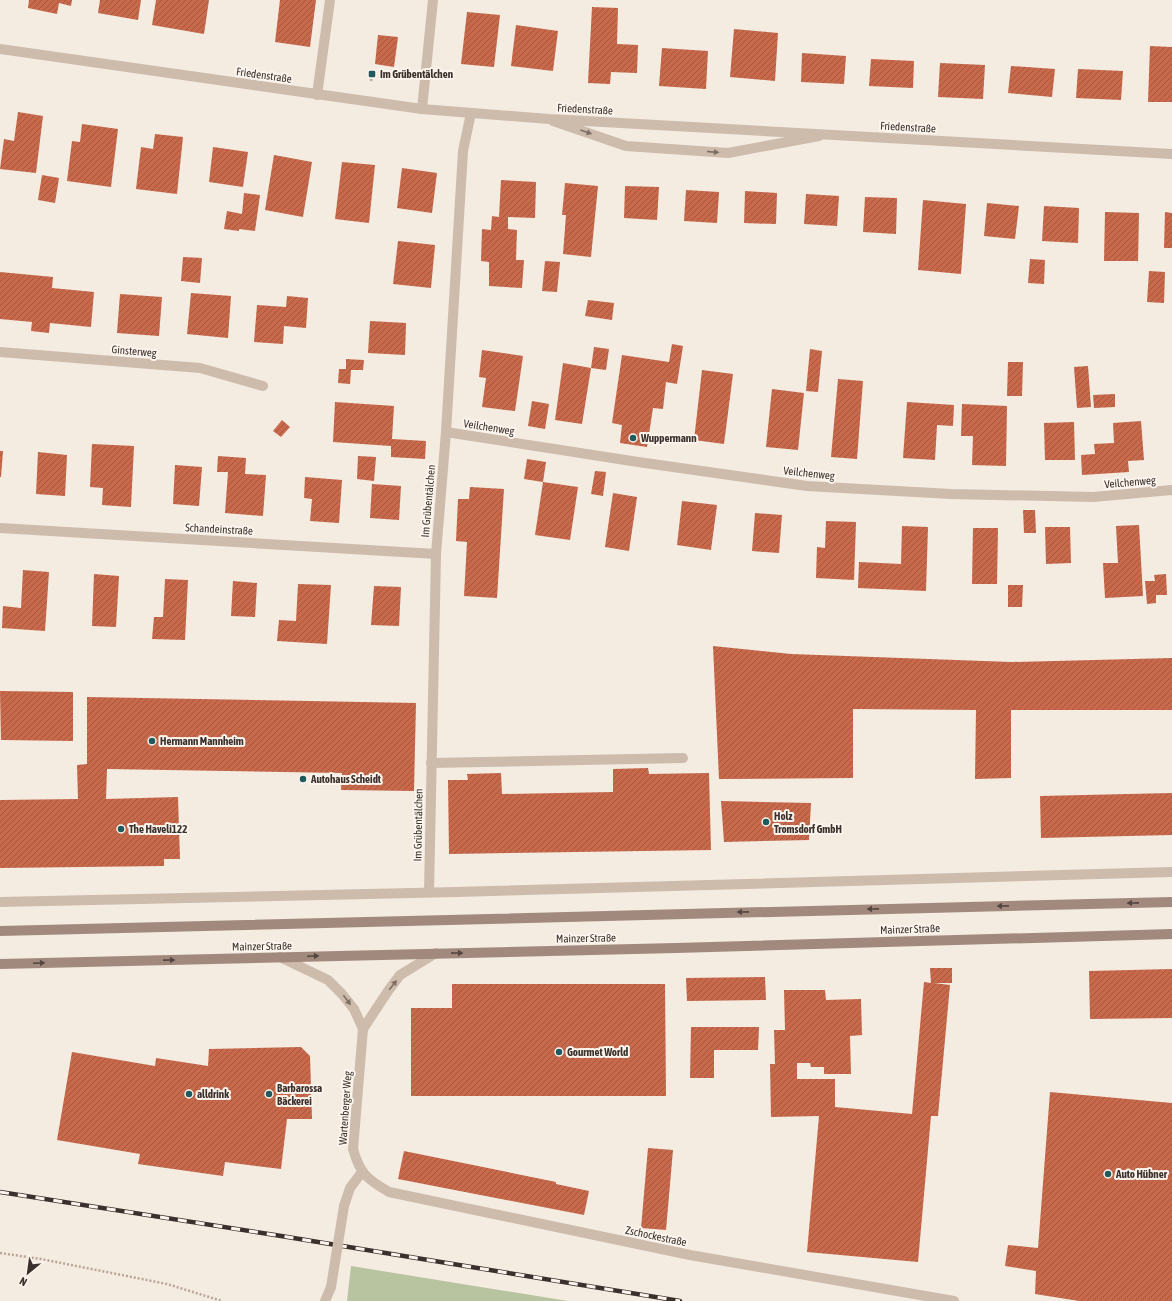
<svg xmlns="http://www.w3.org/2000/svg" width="1172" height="1301" viewBox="0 0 1172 1301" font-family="'Asap Condensed',sans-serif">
<defs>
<pattern id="building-hatch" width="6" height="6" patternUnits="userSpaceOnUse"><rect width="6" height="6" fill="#c8694b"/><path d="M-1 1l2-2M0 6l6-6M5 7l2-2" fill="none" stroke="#a4573f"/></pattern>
</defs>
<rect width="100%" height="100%" fill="#f4ebe1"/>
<polygon fill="#b8c4a0" points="351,1266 568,1301 347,1301"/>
<g fill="url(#building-hatch)">
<polygon points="29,0 72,0 71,6 59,3 57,14 28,8"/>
<polygon points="100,0 141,0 138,20 98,13"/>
<polygon points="156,0 209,0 204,34 152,25"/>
<polygon points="280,0 316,0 310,47 275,42"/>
<polygon points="592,7 618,8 617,44 638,45 637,73 611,72 610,84 588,83"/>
<polygon points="467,12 500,15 494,67 461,64"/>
<polygon points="516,25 558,31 553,71 511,66"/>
<polygon points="734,29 778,33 775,81 730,77"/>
<polygon points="378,35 398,37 394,67 375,64"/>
<polygon points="1150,46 1172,47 1172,102 1148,102"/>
<polygon points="662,48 708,51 706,89 659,86"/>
<polygon points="802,53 846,56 844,84 801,82"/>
<polygon points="871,59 914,61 913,88 869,86"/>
<polygon points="940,63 985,65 983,99 938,97"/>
<polygon points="1011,66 1055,69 1052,97 1008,93"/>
<polygon points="1078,69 1123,71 1121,100 1076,98"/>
<polygon points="18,112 43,116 36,173 0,169 4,139 14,141"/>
<polygon points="82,124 118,129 111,187 67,181 72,141 80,142"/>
<polygon points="155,134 183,137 177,194 136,189 141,147 153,149"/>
<polygon points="213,147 248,152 243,187 209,182"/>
<polygon points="274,155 312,162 303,217 265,210"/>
<polygon points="342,162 375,165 369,223 335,219"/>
<polygon points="402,168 437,173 432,213 397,208"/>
<polygon points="42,175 59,178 55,203 38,200"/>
<polygon points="501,180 536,182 535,218 508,217 508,229 517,230 516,260 524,260 522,288 489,286 489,262 481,261 482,229 491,230 492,216 499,217"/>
<polygon points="565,183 598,186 591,257 563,254 566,215 562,215"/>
<polygon points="625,186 659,187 657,220 624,218"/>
<polygon points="686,190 719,192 717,223 684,221"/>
<polygon points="745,191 777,193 776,224 744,223"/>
<polygon points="244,193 260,195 255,231 239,229 239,231 224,229 227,211 242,214"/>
<polygon points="806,194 839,196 837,226 804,224"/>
<polygon points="865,197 897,198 896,234 863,232"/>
<polygon points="923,200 966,204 961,274 918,270"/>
<polygon points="987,203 1019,206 1015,239 984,236"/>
<polygon points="1044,206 1079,208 1078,243 1042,241"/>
<polygon points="1105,212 1139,213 1138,261 1104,261"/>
<polygon points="1165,212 1172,213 1172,248 1164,248"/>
<polygon points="398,241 435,245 431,288 393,284"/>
<polygon points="183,257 202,258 200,283 181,281"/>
<polygon points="1030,259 1045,260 1044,284 1028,283"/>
<polygon points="545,261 560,262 557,292 542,291"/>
<polygon points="1149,271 1165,272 1164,303 1147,302"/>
<polygon points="0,272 53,277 52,288 94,292 91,327 50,323 49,333 31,331 32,322 0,319"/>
<polygon points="191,293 231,296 228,338 187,334"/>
<polygon points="120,294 162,297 159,336 117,333"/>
<polygon points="287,296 308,298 306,328 284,326 283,344 254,342 257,305 286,307"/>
<polygon points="588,300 614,303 612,320 585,316"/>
<polygon points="370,321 406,323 405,355 368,353"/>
<polygon points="672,344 683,346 677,384 666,382 663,409 653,408 647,447 620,443 622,425 612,423 622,355 669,362"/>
<polygon points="594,347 609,349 606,370 591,368 582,424 555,420 563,363 591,368"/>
<polygon points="810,349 822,351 818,392 806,391"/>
<polygon points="482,350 523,356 515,411 482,407 486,378 479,377"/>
<polygon points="346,359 364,360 363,370 351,370 350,384 338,383 339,369 346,369"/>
<polygon points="1008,362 1023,362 1022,396 1007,396"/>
<polygon points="1088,366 1091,407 1077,408 1074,367"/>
<polygon points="702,370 733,374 724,444 694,440"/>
<polygon points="838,379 863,381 857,459 831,457"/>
<polygon points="772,389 804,393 798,450 766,447"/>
<polygon points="1115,394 1115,407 1094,408 1093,395"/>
<polygon points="532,401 549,404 545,429 528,426"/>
<polygon points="335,402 394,406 392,439 426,441 425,459 391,457 391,446 333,442"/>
<polygon points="907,402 954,405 953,426 937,425 935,460 903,458"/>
<polygon points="962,404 1007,406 1006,466 972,465 973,436 961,436"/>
<polygon points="282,420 290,427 281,437 273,431"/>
<polygon points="1141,421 1144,460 1128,461 1129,472 1082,475 1081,455 1095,454 1094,444 1114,443 1113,423"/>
<polygon points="1074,422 1075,460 1045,460 1044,423"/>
<polygon points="92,444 134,446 131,507 102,505 103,488 90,487"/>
<polygon points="0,451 3,451 1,477 0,477"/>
<polygon points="38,452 67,455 65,496 36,494"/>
<polygon points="218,456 246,458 245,474 266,475 263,516 225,513 228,472 217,472"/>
<polygon points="358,456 376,457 374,481 357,479"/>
<polygon points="527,459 546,462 543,482 524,479"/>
<polygon points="175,465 202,467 199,506 173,504"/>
<polygon points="595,471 606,472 603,496 591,494"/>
<polygon points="305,477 342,480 339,523 310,521 312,499 304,498"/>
<polygon points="543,482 578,487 570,540 535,535"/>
<polygon points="372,484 401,486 399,520 370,518"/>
<polygon points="470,487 504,489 497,598 464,596 467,542 456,541 458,499 469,499"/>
<polygon points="613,493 637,497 629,551 605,547"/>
<polygon points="682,501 717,505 711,550 677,545"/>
<polygon points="1023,510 1035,510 1036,533 1024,533"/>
<polygon points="755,513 782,515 779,553 752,551"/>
<polygon points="826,521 856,522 854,580 816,578 817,547 825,548"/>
<polygon points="1139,525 1143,596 1105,598 1103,563 1118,563 1116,526"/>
<polygon points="902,526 928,527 926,591 858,588 859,562 901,564"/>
<polygon points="1045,527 1070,527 1071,563 1046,564"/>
<polygon points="973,528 998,528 997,584 972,584"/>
<polygon points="23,570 49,572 45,631 2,628 3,606 21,608"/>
<polygon points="94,574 119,576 116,627 92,626"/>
<polygon points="1166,574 1167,595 1156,595 1156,603 1147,604 1145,581 1155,581 1154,575"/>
<polygon points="165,579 188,580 185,640 152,639 154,617 163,617"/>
<polygon points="233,581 257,583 255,617 231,616"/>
<polygon points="298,584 331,585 327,644 277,641 279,620 296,621"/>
<polygon points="1008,585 1023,585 1022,607 1008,607"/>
<polygon points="374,586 401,587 399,626 371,625"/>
<polygon points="713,646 791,654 1011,662 1172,658 1172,710 1011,710 1011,778 975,779 976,710 853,709 853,778 719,779"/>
<polygon points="0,691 73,692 73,741 1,740"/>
<polygon points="87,697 416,703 414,791 341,790 342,773 107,769 106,799 178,797 180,859 164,859 164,866 0,868 0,800 78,799 77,765 87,764"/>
<polygon points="648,768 649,774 709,773 711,850 449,854 448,780 468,780 467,774 501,773 502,794 613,792 613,769"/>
<polygon points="1172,793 1172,835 1041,838 1040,796"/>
<polygon points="721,801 811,803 809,840 724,842"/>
<polygon points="930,968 952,968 952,983 934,983 950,985 938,1116 931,1116 918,1262 807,1252 819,1116 771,1117 770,1064 775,1064 774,1030 785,1030 784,990 825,990 826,1000 861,999 862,1035 850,1036 851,1074 824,1074 824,1067 811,1067 810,1063 797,1063 797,1079 835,1079 835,1107 912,1114 924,982 931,983"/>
<polygon points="1172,969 1172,1018 1090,1019 1089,971"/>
<polygon points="765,977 766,1000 687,1001 686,978"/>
<polygon points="452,984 665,984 666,1096 411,1096 411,1008 452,1008"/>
<polygon points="691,1027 759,1027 758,1050 714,1050 714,1078 690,1078"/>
<polygon points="301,1047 310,1056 312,1119 287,1119 281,1169 225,1162 223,1176 138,1164 140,1154 57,1140 72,1052 155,1066 156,1058 208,1066 209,1049"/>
<polygon points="1050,1092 1172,1103 1172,1301 1079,1301 1035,1294 1036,1271 1005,1266 1008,1245 1038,1248"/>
<polygon points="648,1148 673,1150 666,1230 641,1228"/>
<polygon points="404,1151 556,1182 556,1184 589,1191 584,1215 398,1179"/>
</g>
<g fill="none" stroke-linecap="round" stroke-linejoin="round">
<g stroke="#b9a596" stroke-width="2.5" stroke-dasharray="2 2" stroke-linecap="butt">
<polyline points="371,81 372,74"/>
<polyline points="0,1253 41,1259 167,1284 222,1301"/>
</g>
<g stroke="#cdbbac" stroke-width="10">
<polyline points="553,121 626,146 728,153 819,136"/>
<polyline points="431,763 683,758"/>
<polyline points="344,1206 350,1188 362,1172"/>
<polyline points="325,1301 331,1287"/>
</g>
<g stroke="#cdbbac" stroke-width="10">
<polyline points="0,49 422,109 549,119 1172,154"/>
<polyline points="317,95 330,0"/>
<polyline points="422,109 433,0"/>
<polyline points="0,352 200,368 263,386"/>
<polyline points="446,432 638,462 807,486 951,494 1093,497 1172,490"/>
<polyline points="0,528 436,554"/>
<polyline points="429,892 436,554 446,432 463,151 471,113"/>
<polyline points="0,902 457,892 1172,872"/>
<path d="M436 953 400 975 388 991 363 1029 353 1149C360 1174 367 1179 389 1192L690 1255 954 1301"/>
<polyline points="280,957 328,980 342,994 354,1009 363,1029"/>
</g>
<g stroke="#a18a7d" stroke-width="10">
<polyline points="0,931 1172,902"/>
<polyline points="0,964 676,948 1172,934"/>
</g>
<defs>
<polyline id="rail" points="0,1192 275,1235 680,1301"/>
</defs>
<use href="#rail" stroke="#3b302b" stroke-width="4.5"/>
<use href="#rail" stroke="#fbf5ee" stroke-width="3" stroke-dasharray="9" stroke-linecap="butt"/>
<polyline stroke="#cdbbac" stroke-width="10" points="331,1287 344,1206"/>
</g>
<defs><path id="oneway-solid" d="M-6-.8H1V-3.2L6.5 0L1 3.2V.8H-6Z"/></defs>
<g fill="#7d6f65">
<use href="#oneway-solid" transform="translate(586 132) rotate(19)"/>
<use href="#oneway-solid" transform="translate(713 152) rotate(5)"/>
<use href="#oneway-solid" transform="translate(393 985) rotate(-52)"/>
<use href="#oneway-solid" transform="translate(347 1000) rotate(53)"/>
</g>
<g fill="#544640">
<use href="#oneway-solid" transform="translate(1133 903) rotate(179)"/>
<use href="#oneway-solid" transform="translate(1003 906) rotate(179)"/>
<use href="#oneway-solid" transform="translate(873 909) rotate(179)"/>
<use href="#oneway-solid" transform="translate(743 912) rotate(179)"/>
<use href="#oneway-solid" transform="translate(457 953) rotate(-1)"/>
<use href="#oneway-solid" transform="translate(313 956) rotate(-2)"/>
<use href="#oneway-solid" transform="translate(169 960) rotate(-1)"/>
<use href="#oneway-solid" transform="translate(39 963) rotate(-2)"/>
</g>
<g fill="#1f5a5e" stroke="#fbf5ee" stroke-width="1.5">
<rect x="368" y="70" width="8" height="8" rx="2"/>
<circle cx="633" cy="438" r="4"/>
<circle cx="152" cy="741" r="4"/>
<circle cx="303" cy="779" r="4"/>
<circle cx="766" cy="822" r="4"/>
<circle cx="121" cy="829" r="4"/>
<circle cx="559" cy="1052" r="4"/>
<circle cx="189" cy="1094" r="4"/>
<circle cx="269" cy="1094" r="4"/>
<circle cx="1108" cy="1174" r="4"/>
</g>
<g text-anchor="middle" stroke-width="4" stroke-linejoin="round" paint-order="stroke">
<g font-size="11" font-weight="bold" fill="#3b302b" stroke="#fbf5ee" text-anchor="start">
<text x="380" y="78">Im Grübentälchen</text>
<text x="641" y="442">Wuppermann</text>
<text x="160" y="745">Hermann Mannheim</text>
<text x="311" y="783">Autohaus Scheidt</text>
<text x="774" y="820">Holz<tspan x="774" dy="13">Tromsdorf GmbH</tspan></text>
<text x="129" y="833">The Haveli122</text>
<text x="567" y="1056">Gourmet World</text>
<text x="277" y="1092">Barbarossa<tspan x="277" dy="13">Bäckerei</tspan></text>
<text x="197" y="1098">alldrink</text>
<text x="1116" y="1178">Auto Hübner</text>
</g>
<g font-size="11" fill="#3b302b" stroke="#fbf5ee">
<text transform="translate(264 75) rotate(8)" y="4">Friedenstraße</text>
<text transform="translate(585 109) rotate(3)" y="4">Friedenstraße</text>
<text transform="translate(908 127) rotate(3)" y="4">Friedenstraße</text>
<text transform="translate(134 351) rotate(5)" y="4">Ginsterweg</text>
<text transform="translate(489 427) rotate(9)" y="4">Veilchenweg</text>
<text transform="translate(809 473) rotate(6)" y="4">Veilchenweg</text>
<text transform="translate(1130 482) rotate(-5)" y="4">Veilchenweg</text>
<text transform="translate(428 501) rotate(-85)" y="4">Im Grübentälchen</text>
<text transform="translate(219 529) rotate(3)" y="4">Schandeinstraße</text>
<text transform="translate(418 825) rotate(-89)" y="4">Im Grübentälchen</text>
<text transform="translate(910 929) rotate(-2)" y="4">Mainzer Straße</text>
<text transform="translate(586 938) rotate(-1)" y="4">Mainzer Straße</text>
<text transform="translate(262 946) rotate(-1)" y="4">Mainzer Straße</text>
<text transform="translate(345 1108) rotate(-86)" y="4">Wartenberger Weg</text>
<text transform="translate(656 1236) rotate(12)" y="4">Zschockestraße</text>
</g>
</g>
<g transform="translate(28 1273) rotate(209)" stroke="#fbf5ee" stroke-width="3" paint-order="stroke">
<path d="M0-3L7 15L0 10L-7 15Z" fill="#3b302b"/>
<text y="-6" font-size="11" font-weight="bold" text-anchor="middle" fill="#3b302b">N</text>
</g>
</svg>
